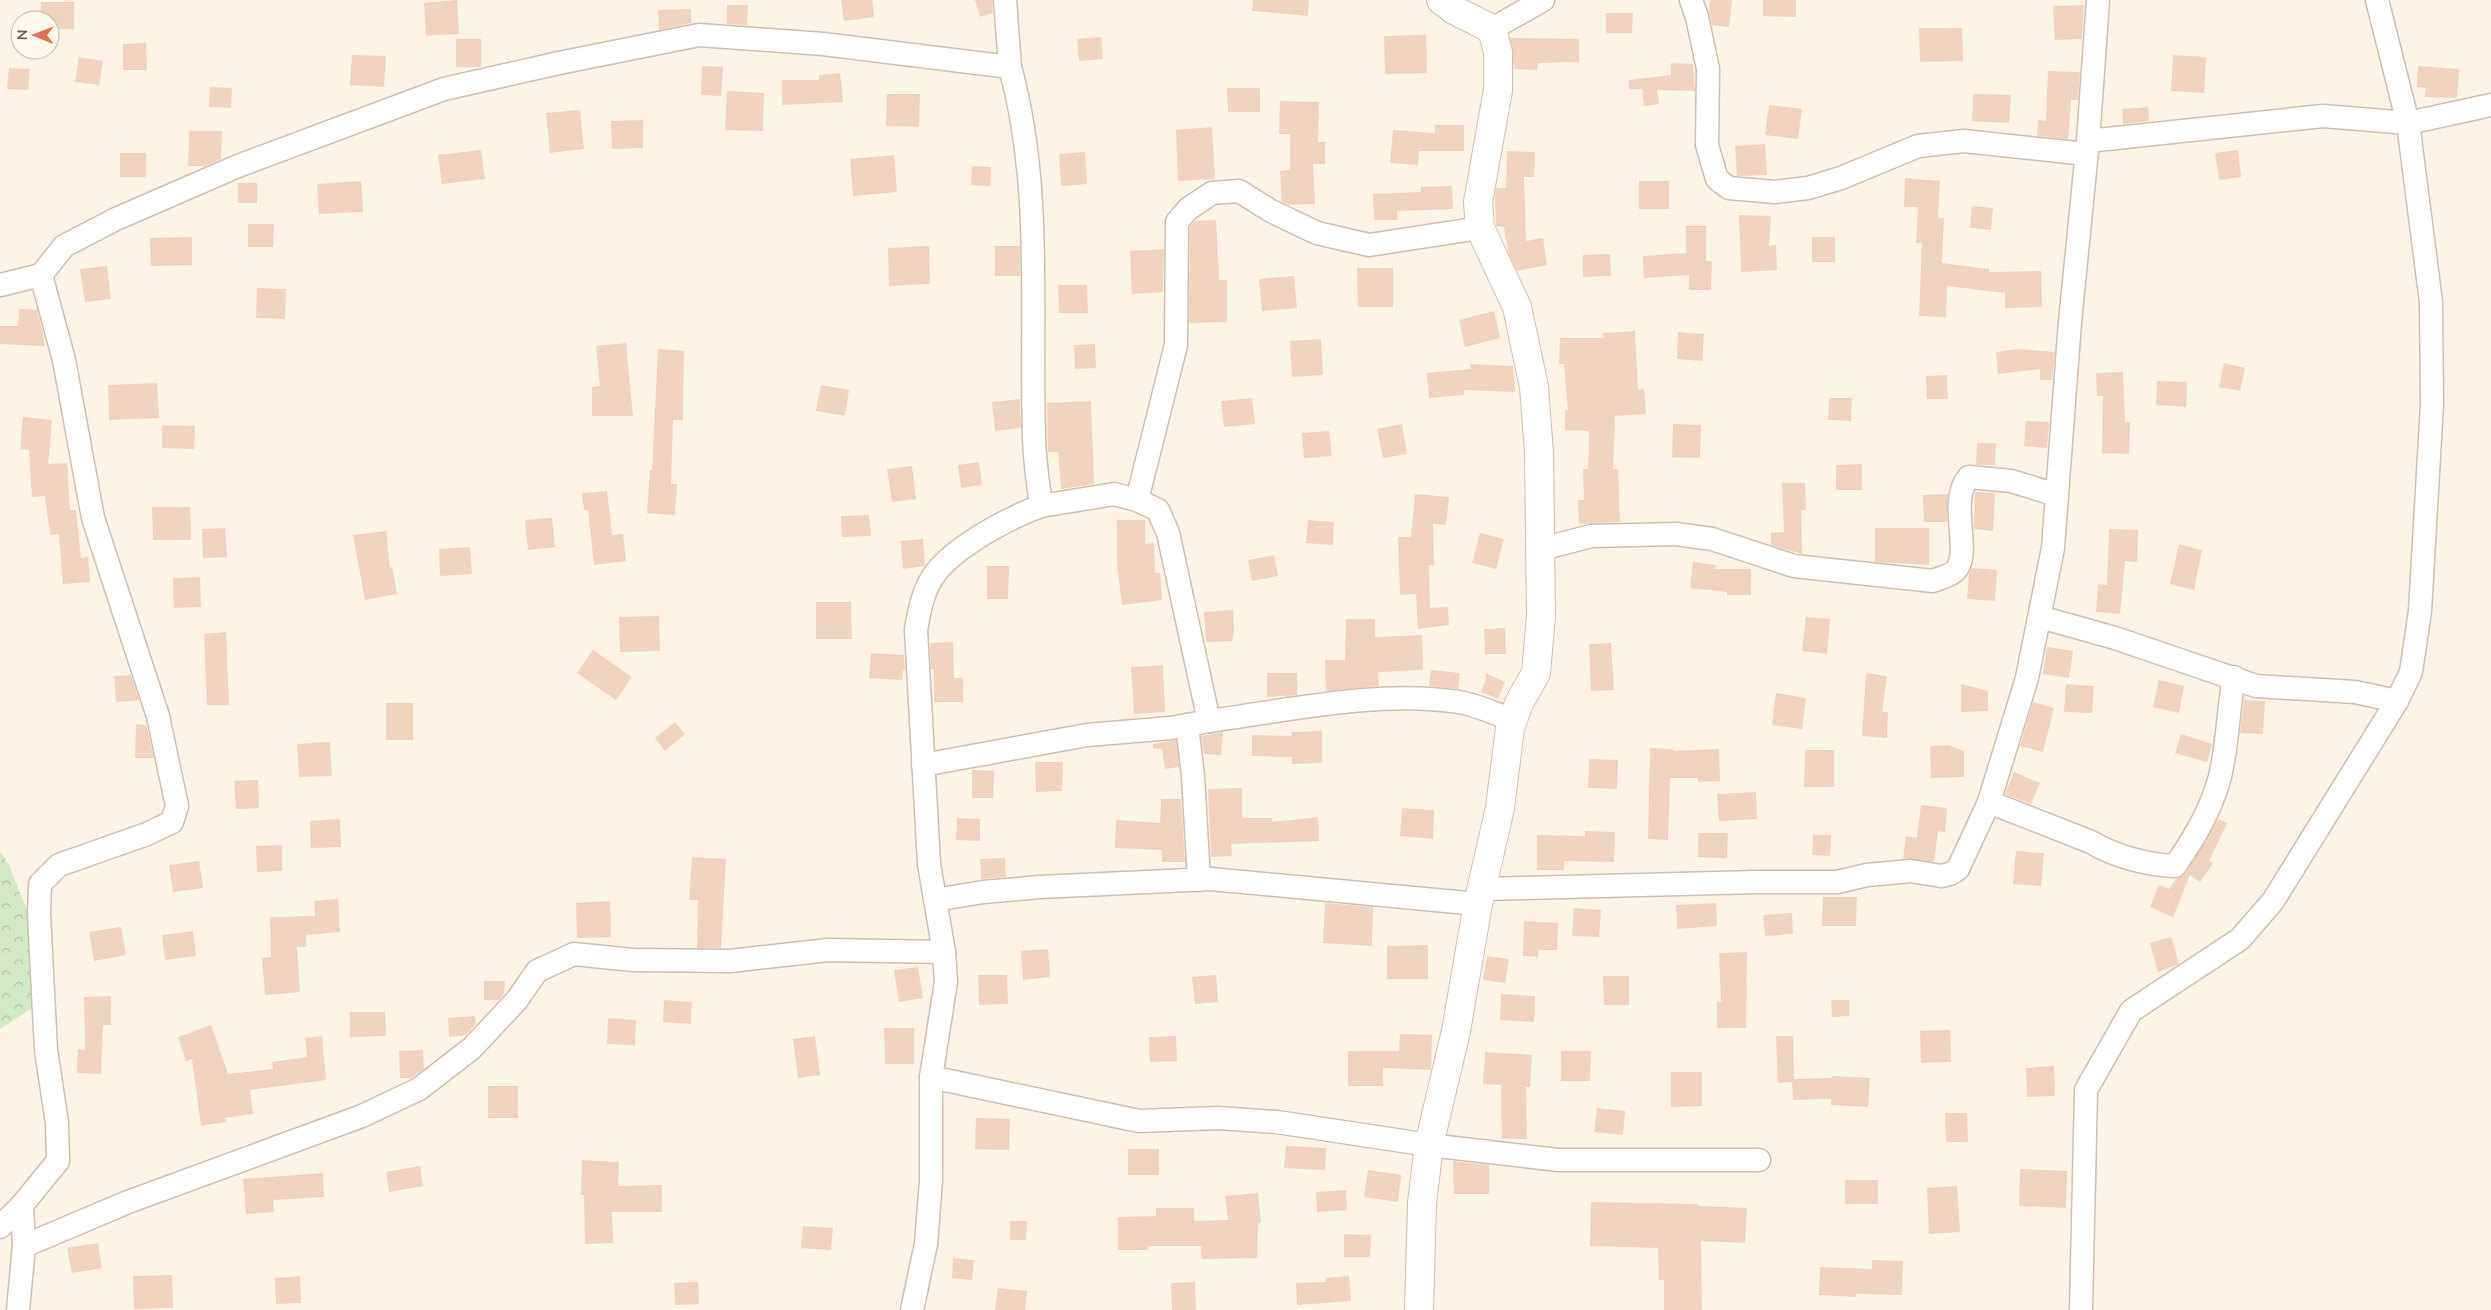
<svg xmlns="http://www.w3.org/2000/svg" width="2491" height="1310" viewBox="0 0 2491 1310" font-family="Mulish,sans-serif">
<defs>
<pattern id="park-crowns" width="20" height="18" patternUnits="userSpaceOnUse" patternTransform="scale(1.25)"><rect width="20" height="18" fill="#d3e9c5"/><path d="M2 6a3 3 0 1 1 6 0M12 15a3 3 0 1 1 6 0" fill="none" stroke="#b0c0a2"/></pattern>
</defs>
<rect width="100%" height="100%" fill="#fcf4e6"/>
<polygon fill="url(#park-crowns)" points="0,851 9,865 31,921 37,1005 0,1029"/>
<g fill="#f0d3bf">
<polygon points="457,0 459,34 426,36 424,3"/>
<polygon points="841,0 872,0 874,17 844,21"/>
<polygon points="975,0 992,0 993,13 980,17"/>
<polygon points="1253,0 1309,0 1308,16 1252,11"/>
<polygon points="1710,0 1732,0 1729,27 1712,25 1709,12"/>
<polygon points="1763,0 1796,0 1796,17 1763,16"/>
<polygon points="41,2 74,2 74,29 50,29 50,20 40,20"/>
<polygon points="727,5 748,5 747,25 727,24"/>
<polygon points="2084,5 2082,39 2055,40 2053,6"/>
<polygon points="691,9 691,23 659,30 658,10"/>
<polygon points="1606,13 1633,13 1632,33 1606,33"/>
<polygon points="1919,28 1962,28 1963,61 1920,62"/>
<polygon points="1426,35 1427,73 1385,74 1384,36"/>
<polygon points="1101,37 1103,59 1079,61 1077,39"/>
<polygon points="1510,38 1579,39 1579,62 1538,63 1537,70 1514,69"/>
<rect x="456" y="39" width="25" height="28"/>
<polygon points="146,43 147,70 123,70 123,44"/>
<polygon points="352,55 386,56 384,87 350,85"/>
<polygon points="2173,55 2206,57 2204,93 2171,91"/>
<polygon points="79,57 103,61 99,85 75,82"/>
<polygon points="1671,63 1693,64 1695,91 1657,90 1659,104 1644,106 1642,89 1629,89 1629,80 1671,75"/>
<polygon points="702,66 723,67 721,96 701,95"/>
<polygon points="2418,66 2459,69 2457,98 2425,97 2426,88 2417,87"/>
<polygon points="9,68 30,69 28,90 7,89"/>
<polygon points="2048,71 2080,72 2078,100 2071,100 2068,139 2037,136 2038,120 2046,121"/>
<polygon points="840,73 843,102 782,105 782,80 819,80 819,75"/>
<polygon points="210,87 232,88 231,108 209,107"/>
<polygon points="1227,88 1260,88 1260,112 1228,112"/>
<polygon points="727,91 764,93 763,131 725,130"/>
<polygon points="887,94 920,94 919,127 886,126"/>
<polygon points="1973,94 2011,95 2009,123 1972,121"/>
<polygon points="1280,101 1319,102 1318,142 1325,142 1325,164 1313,164 1315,204 1290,205 1282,202 1280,171 1290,170 1290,134 1279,134"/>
<polygon points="1769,105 1802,109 1798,139 1765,135"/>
<polygon points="2148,107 2149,121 2123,124 2122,109"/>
<polygon points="580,110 584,149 550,153 546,113"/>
<polygon points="643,120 643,148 612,149 611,121"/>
<polygon points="1435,125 1464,125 1464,151 1419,151 1418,165 1390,163 1393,130 1435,133"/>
<polygon points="1212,127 1215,179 1178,181 1176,130"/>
<polygon points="189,131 222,131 221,159 205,166 188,166"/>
<polygon points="1765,144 1767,175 1737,176 1735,146"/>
<polygon points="481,150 485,179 442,184 438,155"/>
<polygon points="2238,150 2241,177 2219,180 2215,153"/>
<polygon points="1507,151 1535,152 1534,177 1524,177 1526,241 1543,238 1547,265 1517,271 1508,251 1504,227 1496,226 1495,195 1496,188 1506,188"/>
<polygon points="1085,152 1087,184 1061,186 1059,154"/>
<rect x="120" y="153" width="26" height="24"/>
<polygon points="894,155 897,192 853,196 850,159"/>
<polygon points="972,166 991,167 990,186 971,185"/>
<polygon points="1905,178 1940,181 1938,218 1944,218 1942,263 1989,269 1989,272 2041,271 2042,307 2005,308 2005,293 1947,286 1946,317 1919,316 1922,243 1916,243 1918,207 1904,207"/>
<polygon points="361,181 363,212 319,214 317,184"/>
<rect x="1639" y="181" width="30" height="28"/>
<rect x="238" y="183" width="19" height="20"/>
<polygon points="1452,186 1453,209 1397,211 1398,220 1374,220 1373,194 1421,192 1421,187"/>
<polygon points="1972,206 1993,208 1991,230 1970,228"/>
<polygon points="1739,215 1771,216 1769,246 1776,245 1777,270 1741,272"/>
<polygon points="1216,220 1219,280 1227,280 1227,322 1189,323 1190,227 1195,221"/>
<polygon points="248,224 274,224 273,247 248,247"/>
<polygon points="1686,226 1706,226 1706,261 1712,261 1711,290 1689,290 1689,275 1644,278 1643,256 1686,253"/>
<polygon points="192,237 192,265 151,266 150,238"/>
<rect x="1812" y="237" width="23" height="25"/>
<polygon points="929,246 930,284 889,286 888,248"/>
<rect x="995" y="246" width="25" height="30"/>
<polygon points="1164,249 1163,292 1132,294 1130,251"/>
<polygon points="1610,254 1611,276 1583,277 1583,255"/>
<polygon points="107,266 111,299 85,302 80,269"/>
<polygon points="1357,268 1393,268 1393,307 1358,307"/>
<polygon points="1294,276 1297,308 1262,311 1259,279"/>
<polygon points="1058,285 1087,285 1088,313 1059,313"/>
<polygon points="257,288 286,289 285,319 256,318"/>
<polygon points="19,309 37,310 44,338 44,346 0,344 0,326 18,326"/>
<polygon points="1494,311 1500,338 1465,347 1459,320"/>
<polygon points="1635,331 1638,390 1644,389 1646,414 1615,416 1613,469 1618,469 1620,522 1579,524 1578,500 1584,500 1583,469 1588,469 1589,431 1565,430 1565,410 1568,410 1564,364 1559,364 1560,338 1604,338 1603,333"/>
<polygon points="1678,332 1704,334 1702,361 1677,359"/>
<polygon points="1321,339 1323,375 1292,377 1290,341"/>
<polygon points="626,343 633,416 592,416 592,387 600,386 596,346"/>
<polygon points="1095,344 1096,368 1075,369 1074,345"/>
<polygon points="658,349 684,351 683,420 673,420 671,484 677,484 675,515 647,513 650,470 652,470"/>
<polygon points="2018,349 2055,352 2052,380 2040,380 2040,369 1998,374 1996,352"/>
<polygon points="2224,363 2245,368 2240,391 2219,387"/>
<polygon points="1470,364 1513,366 1515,392 1464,390 1464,395 1429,398 1427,373 1471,369"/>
<polygon points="2123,372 2125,422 2130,422 2129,454 2102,453 2103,396 2097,396 2096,373"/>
<polygon points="1947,375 1948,399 1927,399 1926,376"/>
<polygon points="2157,381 2187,382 2186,407 2156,405"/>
<polygon points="157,383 159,418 109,420 108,385"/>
<polygon points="821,385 849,390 845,416 816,411"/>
<polygon points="1252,398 1255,424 1224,427 1221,401"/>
<polygon points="1829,398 1852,398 1851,421 1828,420"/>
<polygon points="1020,399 1021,428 995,431 992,402"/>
<polygon points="1091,401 1094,484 1061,489 1058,452 1048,452 1047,403"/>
<polygon points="23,417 52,420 48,464 67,463 70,510 76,510 81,558 88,557 90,582 63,584 59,534 50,535 45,496 32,497 29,450 20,449"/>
<polygon points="2026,421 2049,422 2047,448 2024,446"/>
<polygon points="1402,424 1407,454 1383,458 1377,429"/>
<polygon points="1673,424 1701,425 1700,458 1672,457"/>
<polygon points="162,425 195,426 194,449 162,448"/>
<polygon points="1329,431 1332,456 1304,458 1302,433"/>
<polygon points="1977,443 1996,443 1995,465 1976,465"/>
<polygon points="979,462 982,485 961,488 958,465"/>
<polygon points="1862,464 1862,490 1836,490 1836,465"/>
<polygon points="912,466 916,499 892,502 887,469"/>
<polygon points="1782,483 1805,483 1806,510 1801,510 1802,554 1771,545 1771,533 1784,532"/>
<polygon points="607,491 612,535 623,534 626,561 594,565 588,510 584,510 582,493"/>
<polygon points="1975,492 1995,493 1993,531 1974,529"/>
<polygon points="1415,494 1449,497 1446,525 1433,524 1434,565 1429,565 1430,608 1448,607 1449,625 1418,629 1416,594 1400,595 1398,537 1411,537"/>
<polygon points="1948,494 1947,522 1924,522 1923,495"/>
<polygon points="152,507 190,507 191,540 153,540"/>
<polygon points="869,515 871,536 842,537 841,516"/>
<polygon points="552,518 555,547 528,550 525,520"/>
<polygon points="1117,520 1145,520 1145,544 1154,543 1155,573 1160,573 1162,600 1122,605 1117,564"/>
<polygon points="1308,520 1334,522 1333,545 1306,543"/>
<polygon points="225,528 227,557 203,558 202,529"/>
<polygon points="1875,528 1929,528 1929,565 1875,562"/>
<polygon points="2109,529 2138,530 2137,562 2125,561 2120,614 2096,612 2098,584 2107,585"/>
<polygon points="386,531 390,568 392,567 397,594 365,600 353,535"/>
<polygon points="1480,533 1504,539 1496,569 1472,563"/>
<polygon points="923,539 925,566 903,569 901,541"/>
<polygon points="2179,544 2202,550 2194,590 2170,584"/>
<polygon points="470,547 472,574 440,576 439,549"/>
<polygon points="1274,555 1278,576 1252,581 1248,560"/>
<polygon points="1693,562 1716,565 1715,569 1751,569 1751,595 1727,595 1727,592 1690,588"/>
<polygon points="987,566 1009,566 1008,599 987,599"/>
<polygon points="1972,568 1997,570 1995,601 1967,599 1969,573"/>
<polygon points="200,577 201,607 174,608 173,578"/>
<polygon points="816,602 851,602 852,639 816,639"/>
<polygon points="1233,610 1234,631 1232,641 1206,642 1204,612"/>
<polygon points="659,616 660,651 620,652 619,617"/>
<polygon points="1806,617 1830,619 1827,654 1802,651"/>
<polygon points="1346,619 1375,619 1375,637 1422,635 1423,670 1378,672 1379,686 1326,691 1325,660 1345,660"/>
<polygon points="1505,628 1506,654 1485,654 1484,629"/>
<polygon points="226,632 229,705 207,705 204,634"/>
<polygon points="953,642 954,678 963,678 963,702 934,702 934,669 931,669 930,643"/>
<polygon points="1611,643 1614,690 1591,691 1589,644"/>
<polygon points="2047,647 2073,651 2069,678 2043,674"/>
<polygon points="593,650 632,677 616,700 577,673"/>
<polygon points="871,653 904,655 905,670 903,670 902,680 869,678"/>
<polygon points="1163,665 1165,712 1134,714 1131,667"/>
<polygon points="1431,670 1460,673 1458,689 1429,686"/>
<polygon points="1267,673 1297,673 1297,695 1267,697"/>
<polygon points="1486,673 1505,682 1498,699 1481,692 1486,679"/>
<polygon points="1866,673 1887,676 1882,712 1888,712 1887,738 1862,736"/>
<polygon points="131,675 139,700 116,702 114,676"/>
<polygon points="2159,680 2184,686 2179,713 2153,707"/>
<polygon points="1961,684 1988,691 1988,711 1961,712"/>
<polygon points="2066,684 2094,686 2092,713 2064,712"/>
<polygon points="1776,693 1806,698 1802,729 1772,725"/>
<polygon points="2244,700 2265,701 2263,734 2240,733"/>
<polygon points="2033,702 2054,708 2043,752 2020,746"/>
<rect x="386" y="703" width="27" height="37"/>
<polygon points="675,722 685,734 665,751 655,738"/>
<polygon points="136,724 146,725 154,758 135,758"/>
<polygon points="1322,731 1322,763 1292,764 1292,757 1252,756 1252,735 1292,736 1291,732"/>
<polygon points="1223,732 1221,755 1204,754 1201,736"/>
<polygon points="2181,734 2212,744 2207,762 2175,753"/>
<polygon points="1176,740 1179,767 1165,769 1162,749 1153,748 1153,744"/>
<polygon points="330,742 332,776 299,777 297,744"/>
<polygon points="1949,745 1964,751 1964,777 1931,778 1930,746"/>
<polygon points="1650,748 1673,749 1673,751 1719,749 1720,781 1698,782 1698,778 1670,778 1668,840 1648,839"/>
<polygon points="1805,750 1834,750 1834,787 1804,787"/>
<polygon points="1589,759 1618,760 1617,789 1588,788"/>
<polygon points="1035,762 1063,762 1062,791 1036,792"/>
<polygon points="972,770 994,771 993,798 972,798"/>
<polygon points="2014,772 2040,783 2031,804 2005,794"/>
<polygon points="258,780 259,808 236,809 234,781"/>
<polygon points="1242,788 1242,818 1272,818 1272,822 1318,817 1319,841 1231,844 1232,856 1211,857 1208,789"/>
<polygon points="1756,792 1757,819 1719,821 1717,794"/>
<polygon points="1161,799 1181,799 1185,862 1162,862 1162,850 1115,848 1116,820 1160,823"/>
<polygon points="1921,805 1947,808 1945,832 1938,831 1934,862 1903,859 1906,836 1917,838"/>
<polygon points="1402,808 1434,810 1433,839 1400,836"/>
<polygon points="957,818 980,819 980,841 956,840"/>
<polygon points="340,819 341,847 311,848 310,821"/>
<polygon points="2218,819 2227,823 2209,861 2213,863 2200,882 2190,875 2173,917 2150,907 2159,885 2169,889 2176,879 2186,873"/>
<polygon points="1585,831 1615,832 1614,862 1564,861 1564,870 1537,870 1537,835 1585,836"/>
<polygon points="1698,833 1728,833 1727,858 1698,857"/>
<polygon points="1813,835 1831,835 1830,856 1812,855"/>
<polygon points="282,845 282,871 257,872 256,846"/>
<polygon points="2016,851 2044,853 2041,886 2013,884"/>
<polygon points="692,857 726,859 721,948 697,948 698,900 689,900"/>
<polygon points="1005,858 1006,877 981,879 980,859"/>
<polygon points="199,861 203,888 173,892 169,865"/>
<polygon points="1823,897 1857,897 1856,926 1822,926"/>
<polygon points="338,899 340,932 306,935 306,947 297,947 300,992 265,995 262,958 271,957 270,917 315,916 314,901"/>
<polygon points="610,901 611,937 577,938 576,903"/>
<polygon points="1325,903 1373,907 1372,946 1323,943"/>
<polygon points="1716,903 1717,926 1677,929 1676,905"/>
<polygon points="1574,908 1601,910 1599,937 1572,936"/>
<polygon points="1792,913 1793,934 1765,936 1763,915"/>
<polygon points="1524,921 1558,923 1557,950 1538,950 1538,957 1523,956"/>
<polygon points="121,927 126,955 94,961 89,932"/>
<polygon points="193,931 196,956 165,960 162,935"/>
<polygon points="2171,937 2179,964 2158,972 2150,943"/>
<polygon points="1428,945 1428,979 1387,979 1387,946"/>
<polygon points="1048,949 1050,977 1023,980 1021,951"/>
<polygon points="1747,952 1746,1028 1717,1028 1717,1002 1721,1002 1719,953"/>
<polygon points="1487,956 1509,959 1505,983 1483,980"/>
<polygon points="918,967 923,998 899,1002 894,970"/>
<polygon points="978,975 1007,975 1008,1004 979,1005"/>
<polygon points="1216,975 1218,1002 1195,1004 1192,977"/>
<polygon points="1603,976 1629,976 1629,1005 1604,1005"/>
<polygon points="484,981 505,981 504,994 499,1000 484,1000"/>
<polygon points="1501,994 1535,996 1534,1022 1500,1020"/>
<polygon points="111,996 111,1025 103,1025 101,1074 77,1073 78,1049 85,1050 84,997"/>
<polygon points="664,1000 692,1002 691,1024 663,1022"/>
<polygon points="1831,1000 1849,1000 1849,1016 1832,1017"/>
<polygon points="350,1012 385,1012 386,1036 350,1037"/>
<polygon points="475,1016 476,1024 466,1035 449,1037 448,1018"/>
<polygon points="608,1018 636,1020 635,1045 607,1044"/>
<polygon points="211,1025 228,1074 273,1069 272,1062 307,1057 305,1038 322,1036 326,1080 250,1090 253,1114 225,1118 226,1122 201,1126 192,1059 186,1061 178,1037"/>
<polygon points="884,1028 914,1028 914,1064 885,1064"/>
<polygon points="1950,1030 1951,1062 1921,1063 1920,1031"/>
<polygon points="1400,1034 1432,1035 1431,1070 1383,1068 1383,1086 1348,1086 1348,1051 1399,1051"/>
<polygon points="815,1036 820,1075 798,1078 793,1039"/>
<polygon points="1176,1036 1177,1061 1150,1062 1149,1037"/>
<polygon points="1776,1036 1793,1036 1794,1079 1832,1078 1832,1076 1870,1078 1868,1107 1831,1105 1831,1099 1793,1100 1792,1082 1778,1083"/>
<polygon points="423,1050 424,1069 411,1078 400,1078 399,1051"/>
<polygon points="1561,1051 1591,1051 1590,1081 1561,1081"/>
<polygon points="1485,1052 1532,1055 1530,1087 1526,1087 1527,1139 1502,1139 1501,1085 1483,1084"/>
<polygon points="2054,1066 2055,1096 2027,1097 2026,1068"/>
<polygon points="1671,1072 1702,1072 1702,1106 1671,1107"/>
<rect x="488" y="1086" width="30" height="32"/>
<polygon points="1597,1108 1625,1111 1623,1135 1594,1132"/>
<polygon points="1945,1113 1967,1113 1968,1142 1946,1142"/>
<polygon points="976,1118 1010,1119 1009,1150 975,1149"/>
<polygon points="1286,1146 1326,1148 1325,1170 1284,1168"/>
<rect x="1128" y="1149" width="31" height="26"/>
<polygon points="582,1160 619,1162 618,1186 662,1185 662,1212 612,1212 613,1243 585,1244 584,1195 581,1195"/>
<polygon points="1453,1161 1489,1165 1489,1194 1454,1194"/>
<polygon points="420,1166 423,1186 389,1192 386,1172"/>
<polygon points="2020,1169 2067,1171 2066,1208 2019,1206"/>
<polygon points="1368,1170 1401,1175 1398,1202 1364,1197"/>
<polygon points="323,1173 324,1197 273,1200 274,1212 246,1214 243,1179"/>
<rect x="1845" y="1180" width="33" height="24"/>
<polygon points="1957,1186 1960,1232 1929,1234 1927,1188"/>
<polygon points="1346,1190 1347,1210 1317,1212 1316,1192"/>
<polygon points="1258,1193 1261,1223 1258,1223 1257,1258 1202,1259 1201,1246 1148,1246 1148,1250 1118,1250 1118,1217 1156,1216 1156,1208 1194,1208 1194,1221 1228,1220 1225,1196"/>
<polygon points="1591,1202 1698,1204 1698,1206 1747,1208 1745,1243 1701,1241 1702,1310 1664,1310 1664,1280 1659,1280 1658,1248 1590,1246"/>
<polygon points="1010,1221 1027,1221 1026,1240 1010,1240"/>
<polygon points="803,1226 833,1228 831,1250 801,1248"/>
<polygon points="1344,1234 1371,1235 1370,1257 1344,1257"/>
<polygon points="98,1243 102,1268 72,1273 67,1248"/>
<polygon points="953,1258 974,1260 972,1280 952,1278"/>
<polygon points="1872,1260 1903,1261 1902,1295 1856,1294 1856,1297 1819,1295 1820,1267 1872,1269"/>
<polygon points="172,1275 173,1308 134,1309 133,1276"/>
<polygon points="300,1276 301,1303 276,1304 275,1278"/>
<polygon points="1349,1276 1351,1301 1297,1305 1296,1283 1326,1282 1326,1278"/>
<polygon points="698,1282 699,1304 675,1305 674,1283"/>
<polygon points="1195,1282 1196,1310 1172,1310 1171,1283"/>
<polygon points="998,1288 1027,1291 1025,1310 995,1310"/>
</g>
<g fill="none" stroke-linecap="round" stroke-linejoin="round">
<defs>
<g id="street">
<polyline points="1691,0 1697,17 1708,69 1707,145 1717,179 1729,188 1775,192 1808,188 1841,178 1918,146 1964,141 2086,154"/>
<polyline points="2098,0 2088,141 2323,116 2408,123 2491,105"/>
<polyline points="1492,29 1543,0"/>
<polyline points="0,285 41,275 64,246 116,219 238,166 444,89 559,63 699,35 823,44 1010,67 1005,0"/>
<polyline points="1137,500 1176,345 1177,222 1188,209 1212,193 1239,191 1271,211 1317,233 1369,245 1480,228"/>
<path d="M1041 506 1114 494 1137 500 1158 510 1168 533 1209 721C1291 710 1377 690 1459 702 1477 705 1496 714 1513 720"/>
<path d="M1542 549 1591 536 1676 534 1712 539 1794 566 1933 581C1939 578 1950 576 1955 571 1973 553 1947 501 1969 477L2011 481 2057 495"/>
<polyline points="2040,617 2115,638 2256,686 2355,692 2397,701"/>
<polyline points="1187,725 1193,776 1199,880"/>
<polyline points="923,765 1087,735 1171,728 1209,721"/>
<polyline points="1989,802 2027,678 2053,548 2070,322 2088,141"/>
<path d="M1482 889 1757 882H1837L1867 875 1911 871 1941 876 1950 874 1958 869 1989 802 2091 842C2114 856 2147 865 2175 866 2197 834 2217 800 2223 762 2228 734 2229 705 2234 677"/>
<polyline points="935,900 983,892 1040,887 1211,879 1478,904"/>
<polyline points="931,1077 1139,1121 1218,1118 1277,1122 1429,1145 1558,1160 1759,1160"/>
<polyline points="0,1227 22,1205 58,1161 57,1123 46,1050 39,914 40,884 59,865 147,834 172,822 177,806 158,716 93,518 64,360 41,275"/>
<polyline points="24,1246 128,1202 362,1116 419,1089 472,1048 517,1000 537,971 574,954 633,960 730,961 828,950 944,952"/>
<polyline points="18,1310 24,1246 22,1205"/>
<path d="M912 1310 926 1244 931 1181V1077L946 982 944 952 929 864 916 630C919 613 922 594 932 578 950 549 1008 518 1041 506 1038 482 1034 458 1034 434 1030 311 1043 187 1010 67"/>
<polyline points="2081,1310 2086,1090 2131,1011 2240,939 2273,901 2397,701 2411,672 2420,611 2432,404 2431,302 2408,123 2377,0"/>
</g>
<polyline id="secondary" points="1419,1310 1422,1203 1429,1145 1456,1031 1478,904 1500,808 1510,728 1519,703 1536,673 1541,616 1539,453 1534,387 1517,307 1480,228 1478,202 1498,90 1498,52 1492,29 1454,10 1441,0"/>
</defs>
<use href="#street" stroke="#cfbeb0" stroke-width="25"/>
<use href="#secondary" stroke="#d2bead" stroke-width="30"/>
<use href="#street" stroke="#fff" stroke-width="22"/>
<use href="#secondary" stroke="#fff" stroke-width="28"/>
</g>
<g transform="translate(35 35) rotate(271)"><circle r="24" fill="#fef8ed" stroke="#c7b9ad"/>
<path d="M0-4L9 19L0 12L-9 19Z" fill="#e17150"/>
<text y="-8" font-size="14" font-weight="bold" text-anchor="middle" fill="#745b4c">N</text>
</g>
</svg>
